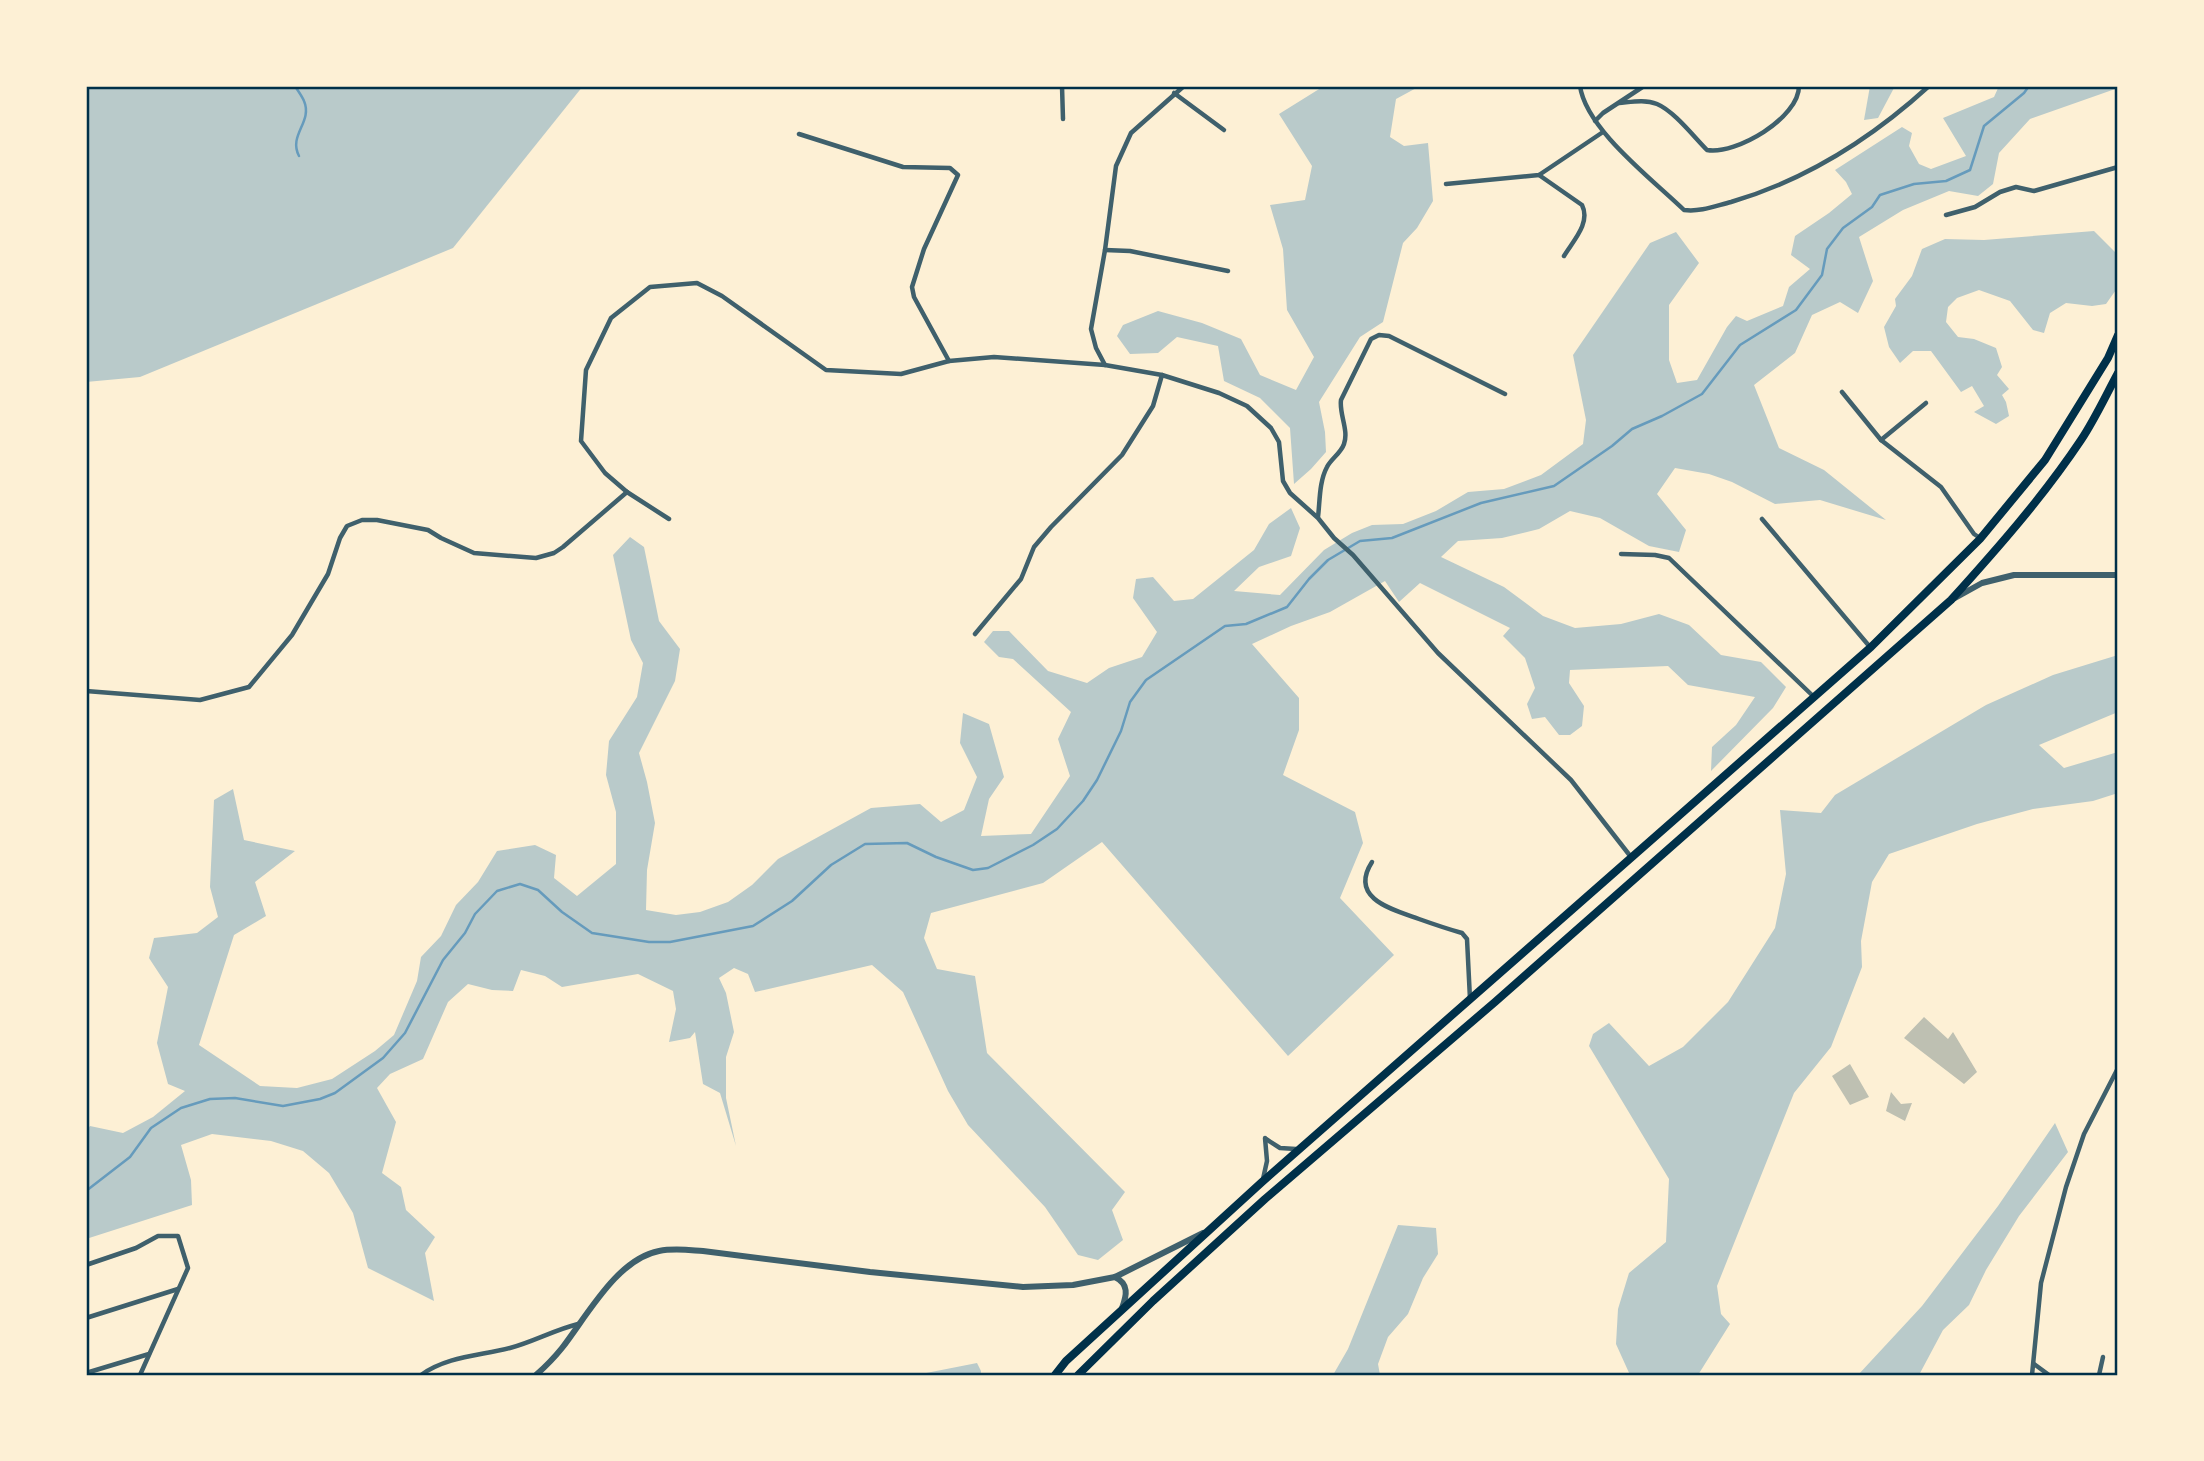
<svg xmlns="http://www.w3.org/2000/svg" width="2204" height="1461" viewBox="0 0 2204 1461" font-family="'Roboto Serif',serif">
<rect width="100%" height="100%" fill="#fdf0d5"/>
<g fill="#b9caca">
<polygon points="86,86 583,86 453,248 140,377 86,382"/>
<polygon points="1324,86 1420,86 1396,99 1390,137 1404,146 1428,143 1433,201 1417,228 1403,243 1383,322 1360,337 1319,402 1325,432 1326,452 1311,469 1294,484 1290,428 1260,398 1224,381 1218,346 1177,337 1158,353 1130,354 1117,336 1123,325 1158,311 1202,323 1241,339 1260,375 1296,390 1314,357 1287,310 1283,249 1270,205 1305,200 1312,166 1279,114"/>
<polygon points="1870,86 1895,86 1878,118 1864,120"/>
<polygon points="1999,86 2118,86 2118,88 2030,119 1999,153 1993,184 1978,196 1949,191 1903,210 1859,237 1873,281 1858,313 1840,302 1812,315 1795,353 1754,385 1779,448 1824,470 1886,520 1820,500 1775,504 1732,482 1709,474 1675,468 1657,494 1686,530 1679,552 1649,546 1600,518 1570,511 1539,529 1502,538 1458,541 1441,557 1504,587 1543,616 1575,628 1621,624 1659,614 1689,625 1721,655 1761,662 1786,687 1773,708 1711,771 1712,747 1736,725 1755,697 1688,685 1668,666 1570,670 1569,683 1584,706 1582,726 1570,735 1559,735 1545,717 1532,719 1527,704 1535,688 1525,658 1503,636 1510,628 1420,583 1399,602 1385,581 1330,612 1291,626 1252,644 1299,698 1299,730 1283,775 1355,812 1363,843 1340,898 1394,955 1288,1056 1102,842 1043,883 931,913 924,938 937,969 975,976 987,1053 1125,1192 1112,1210 1123,1240 1098,1260 1078,1255 1045,1207 968,1125 948,1091 903,992 872,965 755,992 748,974 734,968 719,978 726,993 734,1032 726,1057 726,1098 736,1146 720,1093 703,1084 695,1032 690,1038 669,1042 676,1009 673,991 638,974 562,987 545,976 521,970 513,991 492,990 468,984 448,1002 423,1059 390,1074 377,1088 396,1122 382,1173 401,1187 406,1210 435,1237 425,1253 434,1301 368,1268 353,1213 329,1173 303,1151 271,1141 212,1134 181,1145 191,1180 192,1205 86,1239 86,1131 90,1126 123,1133 153,1117 185,1091 168,1084 157,1043 168,987 149,958 154,938 197,933 218,917 210,887 214,800 233,789 244,840 295,851 255,882 266,916 234,935 199,1045 260,1086 297,1088 332,1079 375,1051 394,1035 417,981 421,957 441,936 456,905 478,882 497,851 535,845 556,855 554,878 577,896 616,864 616,812 606,775 609,741 637,697 643,663 631,640 613,555 630,537 644,547 659,621 680,649 675,681 639,753 647,782 655,823 647,870 646,910 676,915 700,912 728,902 752,885 778,859 871,808 920,804 941,822 964,810 977,777 960,743 963,713 989,724 1004,777 989,799 981,836 1031,834 1070,776 1058,739 1071,712 1013,659 999,657 984,642 993,631 1009,631 1048,671 1087,683 1109,668 1142,657 1157,632 1133,598 1136,579 1153,577 1174,601 1193,599 1254,550 1269,524 1291,508 1300,528 1291,556 1259,567 1234,591 1280,595 1324,550 1352,533 1372,525 1403,524 1436,511 1468,492 1504,489 1541,475 1583,444 1586,420 1573,355 1650,243 1676,232 1699,263 1669,305 1669,360 1677,383 1697,380 1727,327 1736,316 1747,321 1783,306 1789,287 1810,269 1791,255 1795,236 1829,213 1852,194 1846,182 1835,170 1902,127 1912,133 1909,146 1919,164 1931,169 1966,156 1943,118 1994,97"/>
<polygon points="2094,231 2118,255 2118,287 2106,304 2092,306 2066,303 2050,313 2044,333 2033,330 2010,301 1979,290 1957,298 1948,307 1946,322 1958,337 1974,339 1996,348 2002,367 1997,375 2009,389 2002,395 2006,402 2009,416 1996,424 1974,412 1984,406 1972,386 1961,392 1931,351 1913,351 1900,363 1889,347 1884,327 1896,306 1895,299 1912,276 1922,249 1945,239 1984,240"/>
<polygon points="2118,655 2118,712 2039,745 2064,768 2118,752 2118,793 2093,801 2033,809 1977,824 1889,854 1872,882 1861,941 1862,967 1831,1047 1794,1093 1717,1286 1721,1314 1730,1324 1698,1375 1630,1375 1616,1344 1618,1309 1629,1273 1666,1242 1669,1179 1589,1046 1593,1034 1609,1023 1649,1066 1683,1047 1728,1002 1775,928 1786,874 1780,810 1821,813 1835,795 1986,705 2053,675"/>
<polygon points="2055,1123 2068,1152 2019,1216 1986,1270 1969,1305 1943,1330 1919,1375 1858,1375 1922,1306 1998,1206"/>
<polygon points="1398,1225 1436,1228 1438,1254 1423,1278 1408,1314 1388,1337 1378,1364 1380,1375 1333,1375 1348,1349"/>
<polygon points="977,1363 981,1371 981,1375 916,1375"/>
</g>
<g fill="none" stroke-linecap="round" stroke-linejoin="round">
<g stroke="#669bbc" stroke-width="2.5">
<path d="M295 86C298 91 302 96 304 101 313 122 288 135 299 156"/>
<polyline points="86,1191 130,1157 151,1128 181,1108 210,1099 235,1098 283,1106 320,1099 335,1093 383,1058 405,1033 443,960 465,933 475,914 497,891 520,884 538,890 562,912 592,933 649,942 670,942 753,926 792,901 831,865 865,844 907,843 936,857 973,870 988,868 1033,845 1057,829 1083,801 1097,780 1121,731 1130,702 1146,680 1225,626 1246,624 1287,607 1309,579 1328,560 1360,541 1392,538 1481,503 1554,486 1612,446 1632,429 1662,416 1702,394 1740,345 1796,310 1822,275 1827,249 1843,228 1872,207 1880,195 1914,184 1946,181 1970,170 1984,126 2024,93 2029,86"/>
</g>
</g>
<g fill="#bec0b2">
<polygon points="1924,1017 1948,1039 1953,1032 1977,1072 1964,1084 1904,1038"/>
<polygon points="1850,1064 1869,1097 1850,1105 1832,1076"/>
<polygon points="1891,1092 1901,1104 1912,1103 1905,1121 1886,1111"/>
</g>
<g fill="none" stroke-linecap="round" stroke-linejoin="round">
<g stroke="#3f606c" stroke-width="4.5">
<polyline points="1062,86 1063,119"/>
<path d="M1580 86C1586 129 1652 179 1684 210 1701 212 1715 206 1731 202 1806 180 1872 138 1929 86"/>
<polyline points="1174,93 1224,130"/>
<path d="M1619 103C1631 102 1645 99 1657 104 1674 111 1694 137 1707 150 1736 155 1799 118 1799 86"/>
<polyline points="1595,121 1603,113 1644,86"/>
<polyline points="799,134 903,167 950,168 958,175 924,249 912,287 914,297 949,361"/>
<path d="M1539 175 1582 205C1591 223 1573 241 1564 256"/>
<polyline points="1446,184 1539,175 1603,132"/>
<polyline points="1946,215 1975,207 2000,192 2016,187 2034,191 2118,167"/>
<polyline points="1105,250 1130,251 1228,271"/>
<polyline points="1105,365 1096,348 1091,329 1105,250 1116,166 1131,133 1184,86"/>
<polyline points="1842,392 1881,440 1941,487 1974,534 1980,538"/>
<polyline points="1881,440 1926,403"/>
<path d="M1318 517C1320 501 1319 482 1327 467 1331 459 1341 453 1344 444 1349 430 1339 414 1341 400L1371 339 1379 335 1389 336 1505 394"/>
<polyline points="669,519 627,492 605,473 581,441 586,370 611,318 650,287 697,283 722,296 826,370 901,374 949,361 994,357 1105,365 1162,375 1219,393 1247,406 1271,428 1279,442 1283,481 1290,493 1318,518 1334,538 1353,555 1438,653 1571,780 1631,857"/>
<polyline points="1762,519 1870,647"/>
<polyline points="1621,554 1655,555 1669,558 1813,696"/>
<polyline points="975,634 1021,579 1034,547 1051,527 1122,455 1153,406 1162,375"/>
<polyline points="86,691 200,700 249,687 292,635 328,574 340,538 347,526 362,520 377,520 428,530 441,538 474,553 536,558 554,553 563,547 627,492"/>
<path d="M1372 862C1348 899 1394 910 1419 919 1433 924 1448 929 1462 933L1467 939 1470 999"/>
<polyline points="1266,1139 1280,1148 1296,1149"/>
<polyline points="1263,1179 1267,1161 1265,1138"/>
<polyline points="86,1265 136,1248 158,1236 178,1236 188,1268 140,1375"/>
<polyline points="86,1318 178,1289"/>
<polyline points="2034,1364 2049,1375"/>
<polyline points="86,1373 149,1354"/>
<path d="M421 1375C448 1356 479 1356 510 1348 533 1342 554 1330 578 1324"/>
<polyline points="2032,1375 2041,1283 2066,1187 2084,1134 2118,1068"/>
<polyline points="2099,1375 2103,1357"/>
</g>
<g stroke="#3f606c" stroke-width="6">
<polyline points="1955,598 1982,583 2014,575 2118,575"/>
<path d="M1115 1277C1129 1284 1127 1295 1122 1308"/>
<path d="M536 1375C545 1367 554 1358 562 1348 587 1316 617 1259 659 1251 674 1248 688 1250 703 1251L870 1272 1023 1287 1073 1285 1115 1277 1203 1233"/>
</g>
<g stroke="#003049" stroke-width="8">
<polyline points="1055,1375 1066,1361 1262,1182 1871,647 1980,539 2045,460 2108,358 2118,335"/>
<path d="M1078 1375 1153 1301 1265 1199 1495 1002 1951 600C1997 549 2043 497 2081 440 2095 419 2106 395 2118 373"/>
</g>
</g>
<rect width="2204" height="1461" fill="none" stroke="#fdf0d5" stroke-width="175"/>
<rect x="88" y="88" width="2028" height="1286" fill="none" stroke="#003049" stroke-width="2.5"/>
</svg>
